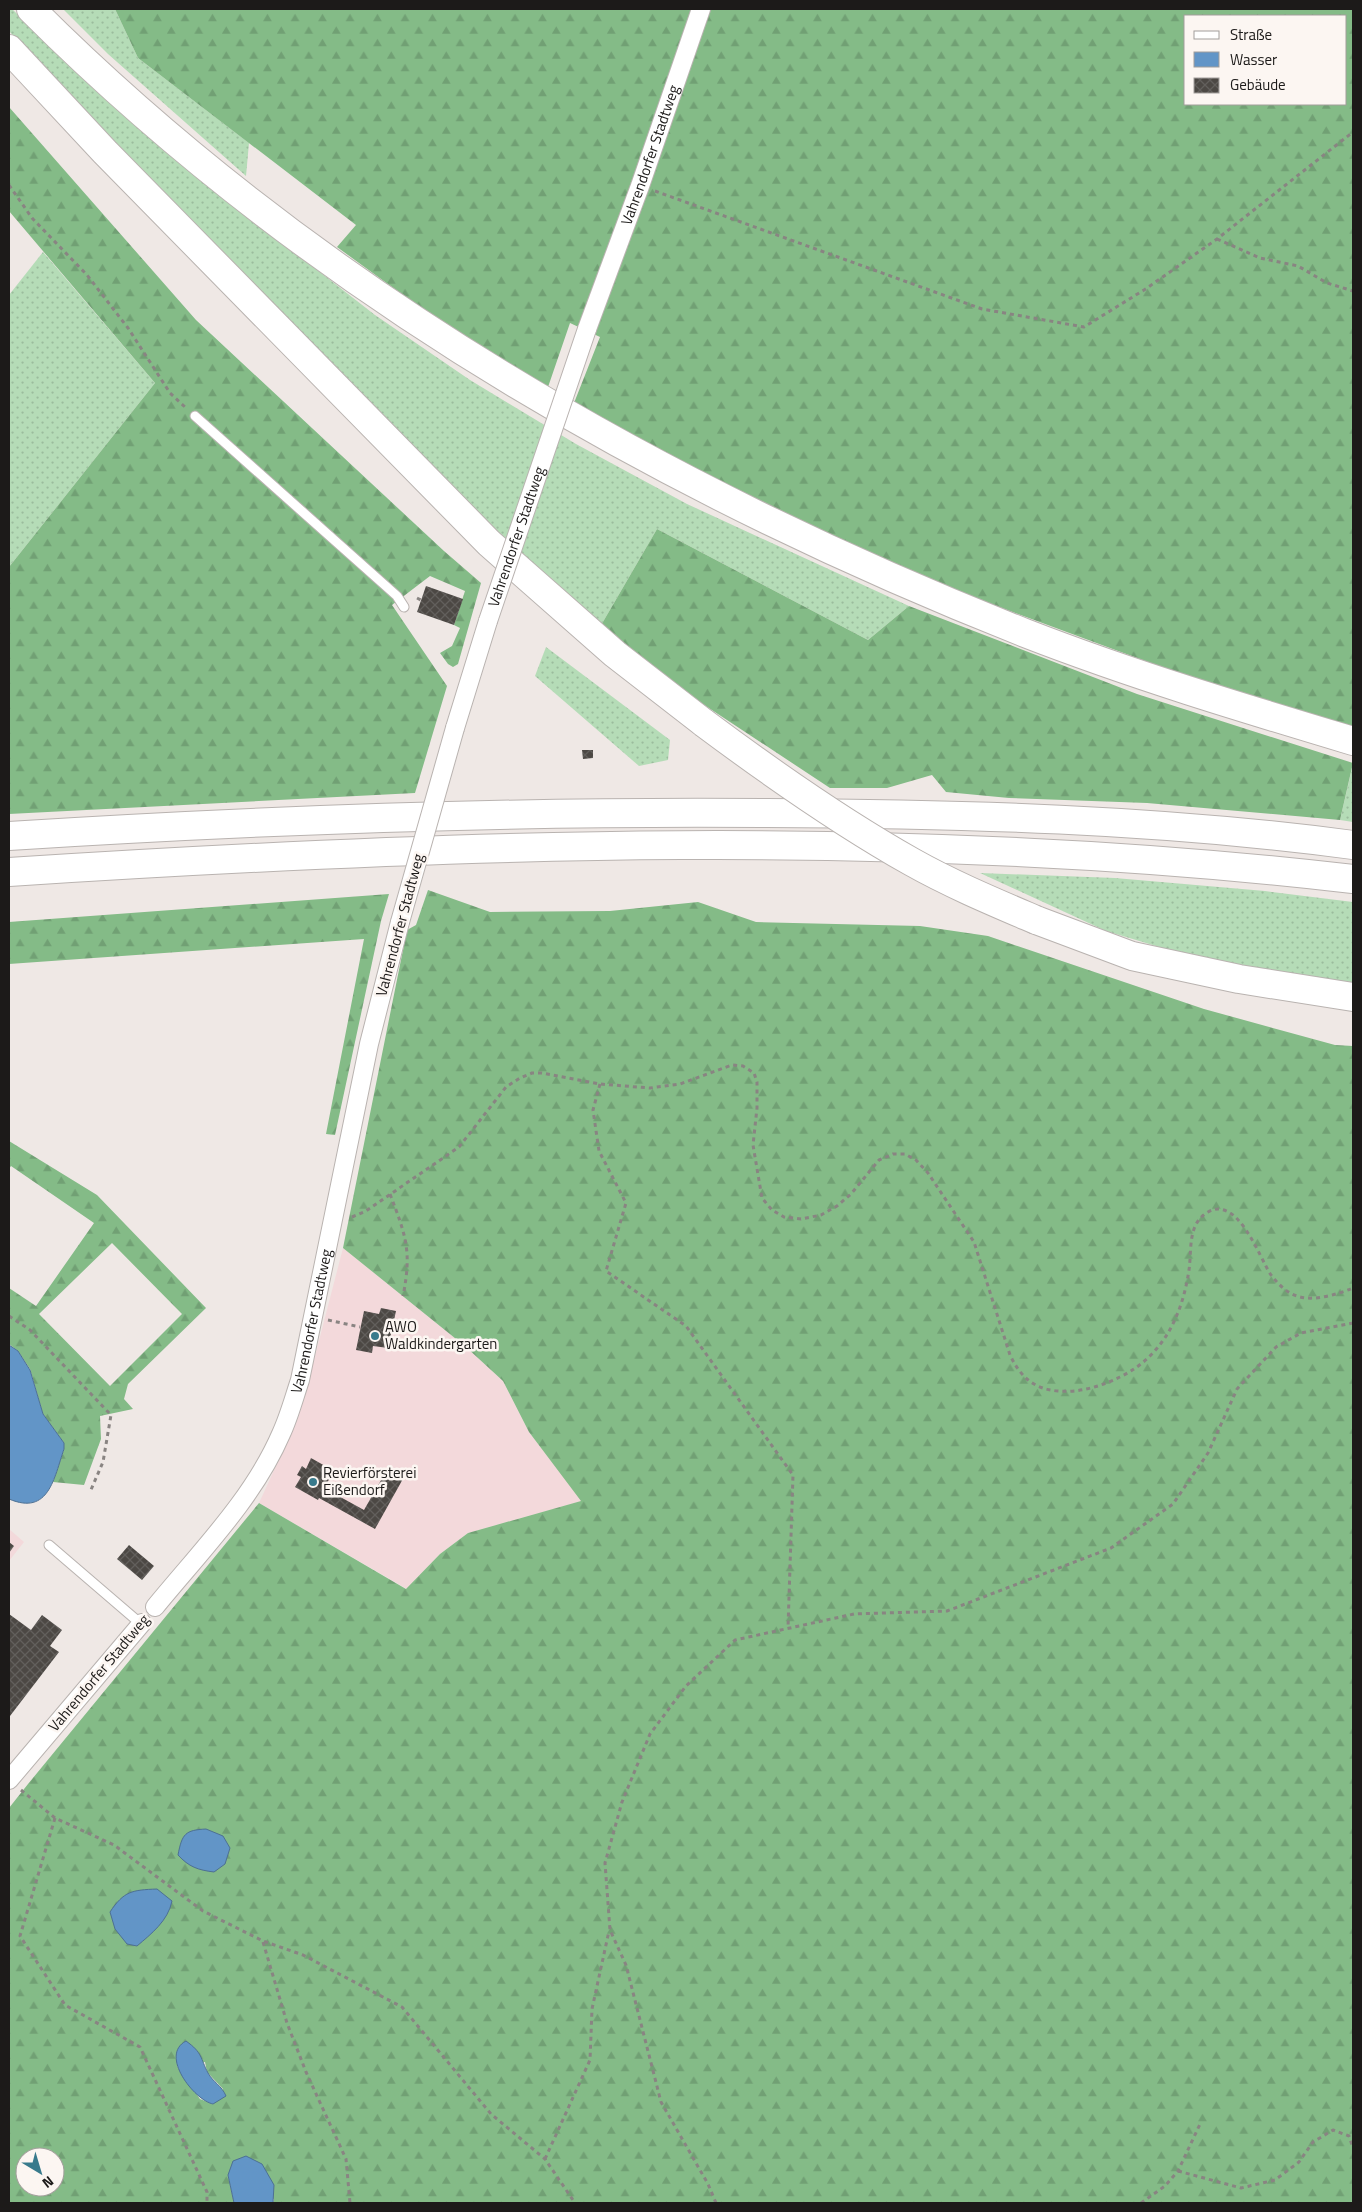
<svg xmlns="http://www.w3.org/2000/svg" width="1362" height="2212" viewBox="0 0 1362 2212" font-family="'Titillium Web',sans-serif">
<defs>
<pattern id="grass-dots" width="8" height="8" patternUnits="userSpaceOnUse" patternTransform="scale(1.25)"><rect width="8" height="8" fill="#b5dcb7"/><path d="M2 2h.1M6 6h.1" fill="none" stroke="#9bbc9d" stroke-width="1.8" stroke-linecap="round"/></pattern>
<pattern id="forest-firs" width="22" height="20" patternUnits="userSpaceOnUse" patternTransform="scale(1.25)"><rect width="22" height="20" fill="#84bb87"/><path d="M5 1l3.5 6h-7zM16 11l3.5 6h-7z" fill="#71a074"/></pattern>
<pattern id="building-cross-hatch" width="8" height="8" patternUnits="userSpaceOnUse" patternTransform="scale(1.25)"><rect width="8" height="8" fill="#4c4844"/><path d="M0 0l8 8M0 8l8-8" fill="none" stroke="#625f5c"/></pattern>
</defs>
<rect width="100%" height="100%" fill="#efe8e5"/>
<g fill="#f3d9db">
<polygon points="343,1248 466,1347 503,1381 529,1432 582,1501 468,1533 440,1554 407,1589 259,1503 293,1429 308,1383"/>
<polygon points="9,1529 24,1542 9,1561"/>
</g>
<g fill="url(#grass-dots)">
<polygon points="9,9 12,9 101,95 185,167 375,315 470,380 576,444 687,504 909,606 868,640 657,529 600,627 491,528 54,81 9,31"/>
<polygon points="63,9 115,9 138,58 249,143 246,176 108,54"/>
<polygon points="43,252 155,383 9,567 9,295"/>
<polygon points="546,647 670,740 668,760 639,766 535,676"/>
<polygon points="1353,764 1353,822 1340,820"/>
<polygon points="980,873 1115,878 1265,891 1353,902 1353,984 1234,966 1176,952 1106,931"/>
</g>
<g fill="url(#forest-firs)" fill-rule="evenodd">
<path d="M115 9H1353V730L1240 696 883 564 733 492 574 403 600 337 570 323 547 390 425 311 337 247 356 225 138 58ZM1186 16H1346V104H1186Z"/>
<polygon points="9,107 196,320 444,551 481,583 458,664 453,667 448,664 440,653 452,646 460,628 454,625 465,591 430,576 392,605 447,686 415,793 9,814 9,567 155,383 9,211"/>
<polygon points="657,529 868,640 909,606 1137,694 1353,763 1340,820 1147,803 1009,798 946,792 932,775 887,788 830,788 665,679 600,627"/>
<path d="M428 890 490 912 610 911 698 902 756 922 920 926 988 936 1204 1009 1335 1045 1353 1046V2203H273L274 2199 228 2175 234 2203H9V1808L28 1784 259 1503 406 1589 440 1554 468 1533 581 1501 529 1432 503 1381 466 1347 343 1248 407 930 416 925ZM205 2062 207 2072 223 2089 213 2104 200 2099 177 2066ZM25 2157H55V2187H25Z"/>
<polygon points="389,894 381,921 335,1135 326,1134 364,939 9,964 9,922"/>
<path d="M9 1141 97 1195 206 1308 128 1384 124 1399 133 1409 100 1416 101 1439 84 1485 53 1482 64 1449V1443L43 1414 30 1369 18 1351 9 1344V1288L36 1306 94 1223 11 1166 9 1169ZM112 1243 182 1314 110 1386 39 1314Z"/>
</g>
<g fill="#6295c7" stroke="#4d7093">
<path d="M9 1345 18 1351 30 1370 43 1414 64 1443V1449C54 1478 49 1516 9 1499Z"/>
<path d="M206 1829 223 1836 230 1848 225 1864 214 1872C198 1870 189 1867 178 1855 182 1834 185 1830 206 1829Z"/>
<path d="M157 1889 172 1901C168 1921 151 1934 137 1946L127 1944 115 1929 110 1912C124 1891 132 1890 157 1889Z"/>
<path d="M186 2041C203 2053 200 2058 208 2073 213 2082 222 2086 226 2096L213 2104C194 2100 159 2055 186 2041Z"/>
<polygon points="246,2156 262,2164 274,2185 273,2203 234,2203 228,2175 233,2161"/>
</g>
<g fill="url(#building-cross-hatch)">
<polygon points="426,586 463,599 454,625 417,612"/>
<polygon points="582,750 593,750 593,758 583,759"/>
<polygon points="381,1308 396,1311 388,1348 373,1346 372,1353 356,1350 364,1311 379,1314"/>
<polygon points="311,1458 334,1471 324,1488 364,1510 388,1468 404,1477 375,1529 319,1498 318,1500 295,1487 301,1477 297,1475 302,1466 306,1469"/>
<polygon points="9,1542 14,1546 9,1553"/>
<polygon points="129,1545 154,1566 142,1580 117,1559"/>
<polygon points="9,1614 31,1630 42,1615 62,1630 50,1646 59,1652 10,1716 9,1714"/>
</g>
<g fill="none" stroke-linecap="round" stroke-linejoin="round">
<defs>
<g id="service">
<polyline points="195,416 397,596 404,607"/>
<polyline points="49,1545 141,1624"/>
</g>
<g id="minor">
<path id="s1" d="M587 329 640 186 701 9"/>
<polyline points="455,728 488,621"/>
<path id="s2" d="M155 1607C199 1553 253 1499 281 1434 289 1417 294 1398 300 1380L369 1044 400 922"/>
<polyline points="9,1780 142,1623"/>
</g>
<g id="motorway">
<path d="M31 9C311 289 659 488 1025 633 1133 675 1243 708 1353 741"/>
<polyline points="9,49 105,152 489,543 615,654 704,723"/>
<path d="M9 836C261 820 513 811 766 813 962 814 1158 819 1353 845"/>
<path d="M9 872C456 843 907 827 1353 879"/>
<polyline points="1036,920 1132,956 1239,979 1353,997"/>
</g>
</defs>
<use href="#service" stroke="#b9b3b0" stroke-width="11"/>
<use href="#minor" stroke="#b9b3b0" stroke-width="20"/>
<use href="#motorway" stroke="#b9b3b0" stroke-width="30"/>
<g stroke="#898482" stroke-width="3" stroke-dasharray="4 4" stroke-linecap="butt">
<polyline points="9,185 32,218 87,275 128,328 170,393 185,407"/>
<polyline points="655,191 982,309 1084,327 1144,290 1217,239 1353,132"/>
<polyline points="1217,239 1260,258 1298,266 1327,283 1353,291"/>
<polyline points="417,598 421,600"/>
<polyline points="600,1084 593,1110 599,1151 626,1203 606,1271 686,1326 793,1475 788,1628"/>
<path d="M390 1194C406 1236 412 1251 403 1296"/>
<path d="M352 1217 366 1211 459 1147 506 1087 520 1078 532 1073H542L600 1084 650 1088 680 1084 732 1065 743 1066 754 1073 757 1082V1108L753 1145 762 1198 772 1210 784 1217 801 1219 821 1215 837 1206 851 1194 879 1160 893 1154H905L916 1160 928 1173 974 1242 1010 1355C1020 1376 1033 1389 1058 1391 1079 1393 1102 1386 1120 1377 1163 1356 1182 1316 1189 1270 1192 1250 1187 1224 1208 1212 1238 1195 1259 1257 1271 1275 1278 1284 1287 1293 1297 1296 1314 1302 1338 1294 1353 1288"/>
<polyline points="9,1316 30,1330 111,1415 103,1462 90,1492"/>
<polyline points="328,1320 360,1327"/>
<polyline points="21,1790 55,1818 114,1845 203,1911 263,1941 303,1955 402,2007 491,2114 545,2159 575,2203"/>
<polyline points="55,1818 20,1936 65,2005 140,2047 207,2192 207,2203"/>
<polyline points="263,1942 287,2023 306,2072 346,2159 350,2203"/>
<polyline points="545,2159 590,2060 592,2009 609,1931"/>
<polyline points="1178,2171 1241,2188 1275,2180 1299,2162 1313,2142 1333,2130 1349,2136 1353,2148"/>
<polyline points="716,2203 708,2184 661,2102 626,1965 610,1930 605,1863 622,1802 650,1734 686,1686 735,1640 854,1614 947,1611 1111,1548 1173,1504 1208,1453 1237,1389 1276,1347 1301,1333 1353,1323"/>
<polyline points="1141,2203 1165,2186 1178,2171 1201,2122"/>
</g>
<use href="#service" stroke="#fff" stroke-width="9"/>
<use href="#minor" stroke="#fff" stroke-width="18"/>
<use href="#motorway" stroke="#fff" stroke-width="28"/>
<defs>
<g id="minor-bridge">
<path id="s3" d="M488 621 587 329"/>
<polyline points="400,922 455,728"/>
</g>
<path id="motorway-bridge" d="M704 723C771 773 839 821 912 862 951 884 994 902 1036 920"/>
</defs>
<use href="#minor-bridge" stroke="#b9b3b0" stroke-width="20" stroke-linecap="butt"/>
<use href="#motorway-bridge" stroke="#b9b3b0" stroke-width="30" stroke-linecap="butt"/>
<use href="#minor-bridge" stroke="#fff" stroke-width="18"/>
<use href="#motorway-bridge" stroke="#fff" stroke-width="28"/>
</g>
<g fill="#387a8c" stroke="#fcf6f2" stroke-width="2">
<circle cx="375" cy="1336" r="5"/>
<circle cx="313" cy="1482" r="5"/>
</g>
<g text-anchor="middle" stroke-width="5" stroke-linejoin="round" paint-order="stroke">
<g font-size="15" fill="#1c1a19" stroke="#fcf6f2">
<text dy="5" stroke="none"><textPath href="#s1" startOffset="185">Vahrendorfer Stadtweg</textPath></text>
<text dy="5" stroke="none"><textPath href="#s3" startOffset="89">Vahrendorfer Stadtweg</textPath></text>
<text transform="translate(400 925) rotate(-75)" y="5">Vahrendorfer Stadtweg</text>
<text dy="5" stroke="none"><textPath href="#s2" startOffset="332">Vahrendorfer Stadtweg</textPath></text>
<text transform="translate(99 1673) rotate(-50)" y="5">Vahrendorfer Stadtweg</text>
</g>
<g font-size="15" fill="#1c1a19" stroke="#fcf6f2" text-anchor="start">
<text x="385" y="1332">AWO<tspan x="385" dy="17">Waldkindergarten</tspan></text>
<text x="323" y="1478">Revierförsterei<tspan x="323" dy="17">Eißendorf</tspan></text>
</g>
</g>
<rect width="1362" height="2212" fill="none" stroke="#1c1a19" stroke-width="20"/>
<rect x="1184" y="15" width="162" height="90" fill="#fcf6f2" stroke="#a29e9b"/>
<rect x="1194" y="31" width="25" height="8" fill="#ffffff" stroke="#a29e9b"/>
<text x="1230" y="40" font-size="15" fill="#1c1a19">Straße</text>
<rect x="1194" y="52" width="25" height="15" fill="#6295c7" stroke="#a29e9b"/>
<text x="1230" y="65" font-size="15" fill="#1c1a19">Wasser</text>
<rect x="1194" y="78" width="25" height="15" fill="url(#building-cross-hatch)" stroke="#a29e9b"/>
<text x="1230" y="90" font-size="15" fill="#1c1a19">Gebäude</text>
<g transform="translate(40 2172) rotate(142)"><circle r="24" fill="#fcf6f2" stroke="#a29e9b"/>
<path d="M0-4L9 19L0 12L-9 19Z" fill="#387a8c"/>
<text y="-8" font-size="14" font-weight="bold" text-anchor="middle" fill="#1c1a19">N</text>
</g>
</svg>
